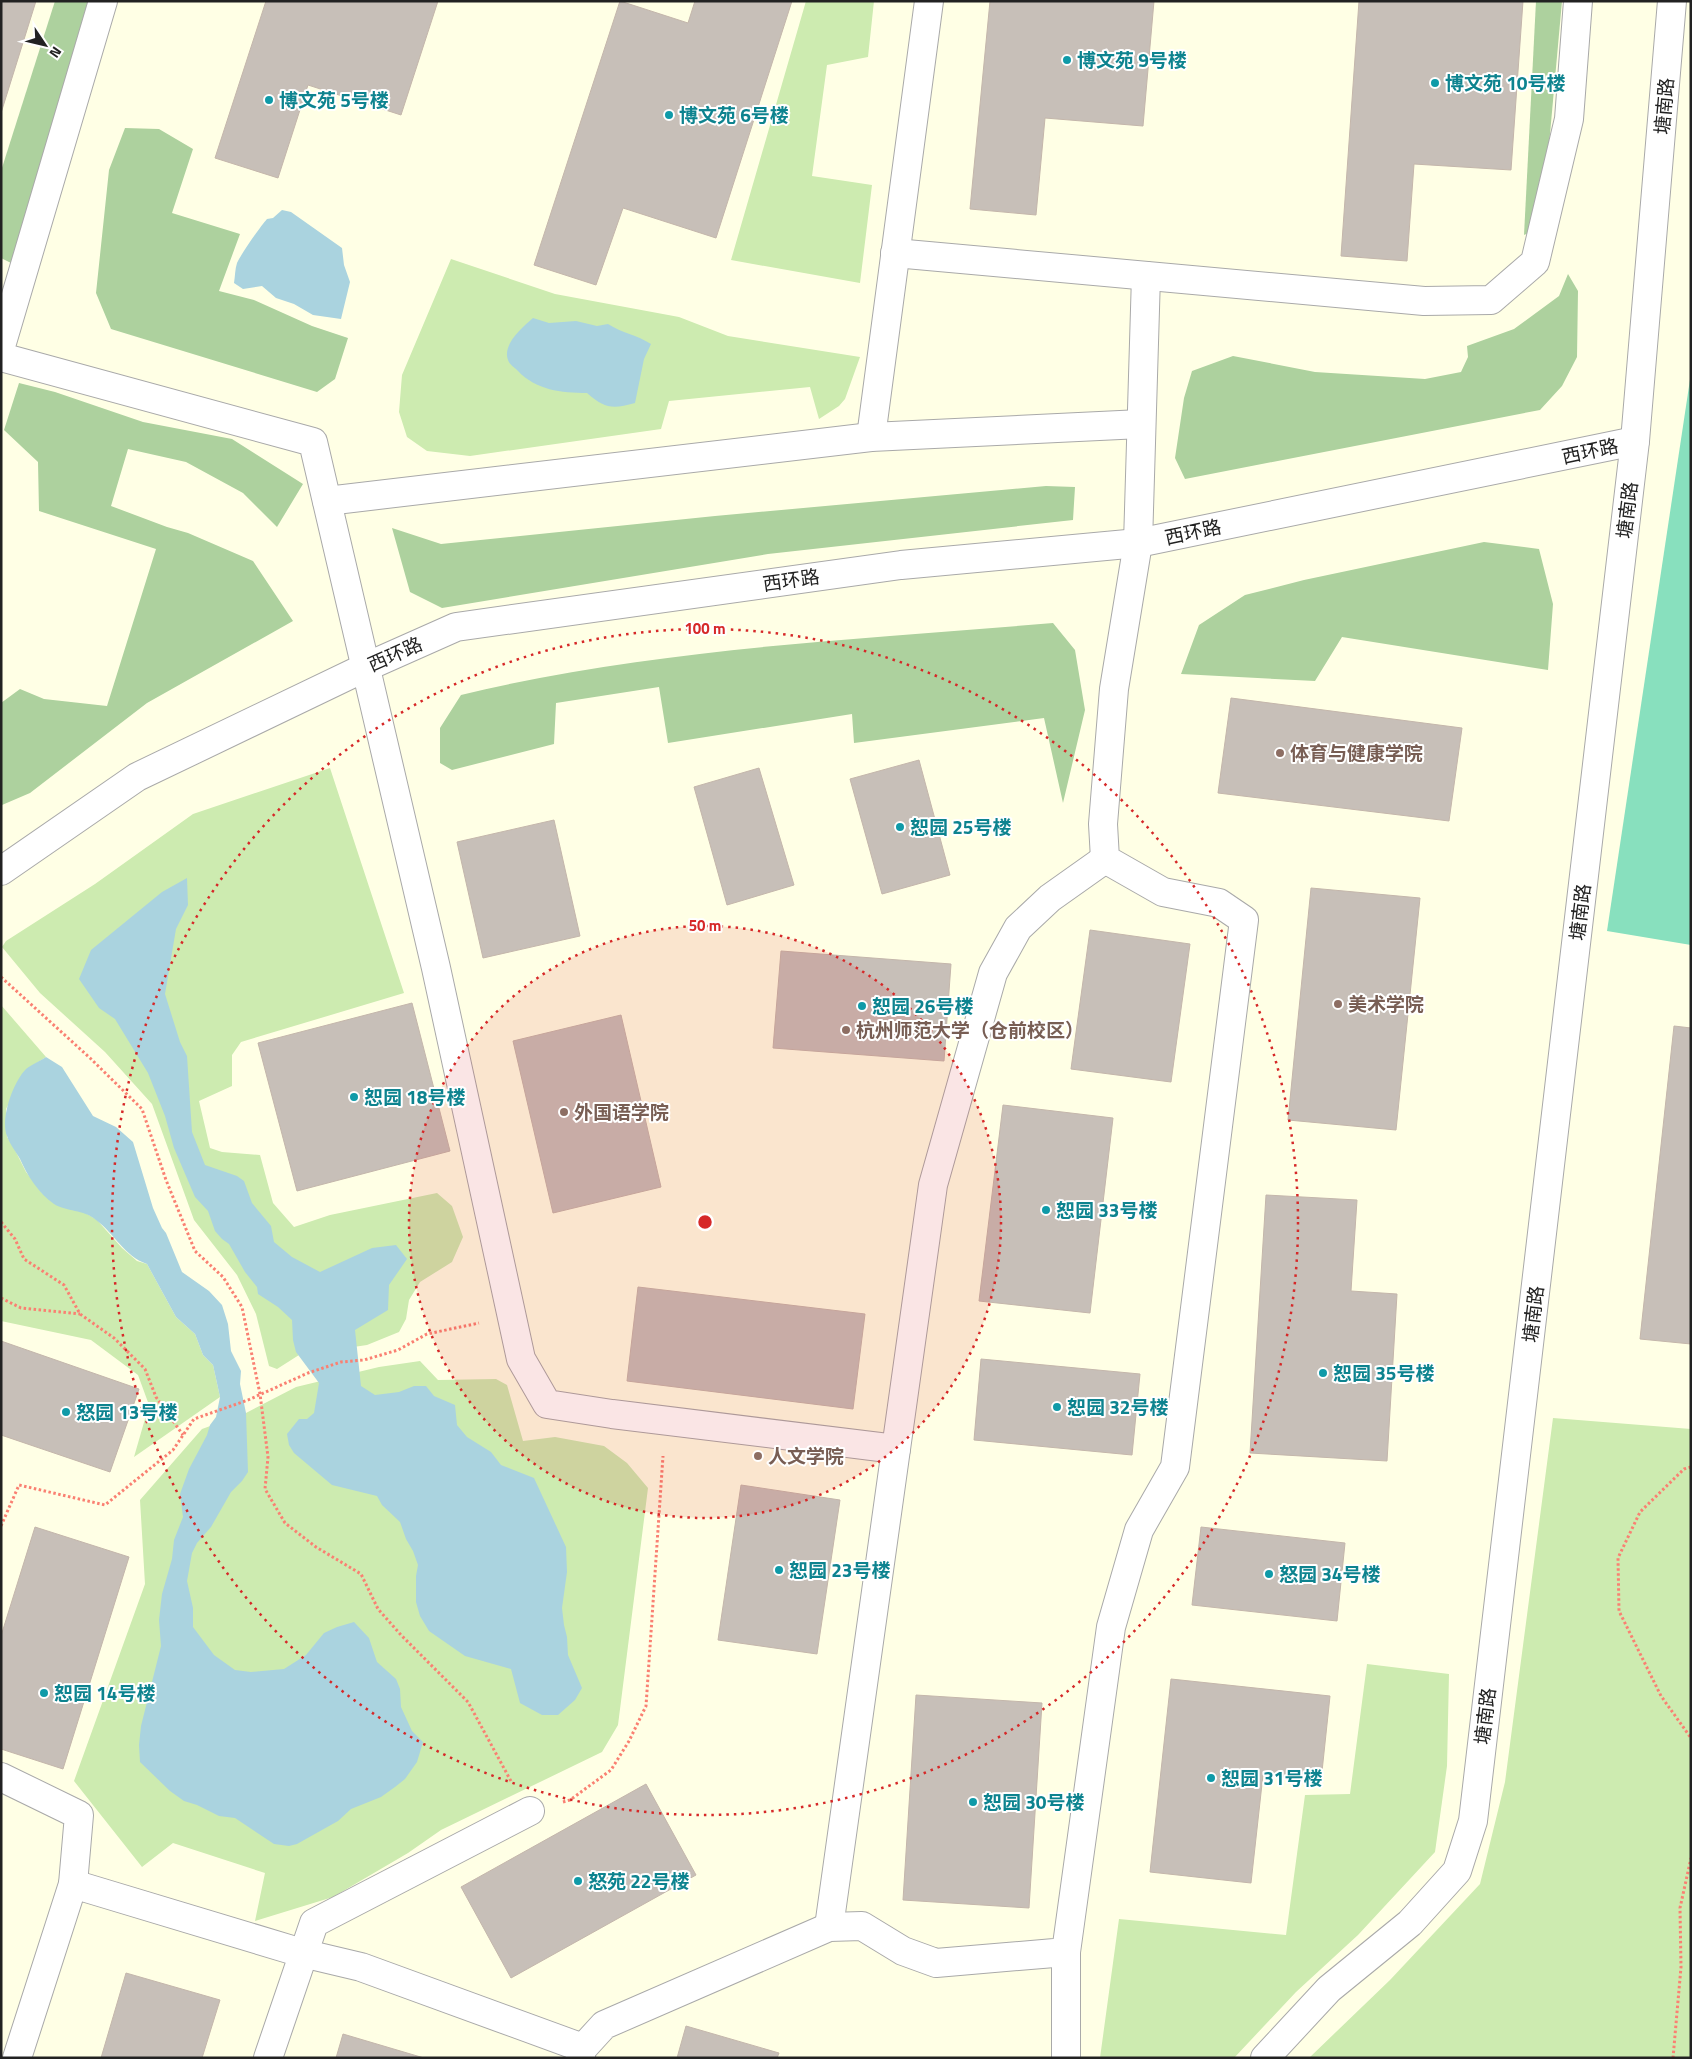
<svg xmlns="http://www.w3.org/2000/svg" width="1692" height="2059" viewBox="0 0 1692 2059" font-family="'Titillium Web','Noto Sans SC',sans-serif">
<rect width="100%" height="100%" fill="#f2efe9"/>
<rect fill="#ffffe5" x="1" y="1" width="1690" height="2057"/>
<g fill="#cdebb0">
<polygon points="806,1 874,1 868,57 827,65 812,176 872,185 860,283 731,260"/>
<polygon points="451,259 555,294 679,317 728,336 860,357 845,399 839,406 819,419 810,387 669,401 661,429 470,456 427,451 407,437 399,412 402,375"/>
<polygon points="330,768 404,993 241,1042 232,1055 232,1086 199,1101 210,1148 222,1152 260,1155 273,1203 294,1227 330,1215 437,1193 452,1206 463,1237 452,1262 420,1282 409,1300 406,1319 399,1332 367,1345 299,1355 277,1369 269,1366 256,1314 237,1275 194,1220 152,1104 105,1052 40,993 2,947 6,941 95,884 193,814"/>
<polygon points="1,1005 46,1057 26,1070 6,1109 7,1137 13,1146 26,1172 43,1194 55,1204 84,1212 97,1220 122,1248 137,1261 147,1264 176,1317 195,1334 203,1355 213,1365 220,1397 134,1457 149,1405 138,1375 91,1340 1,1321"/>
<polygon points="420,1361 438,1380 496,1379 507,1385 523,1441 555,1437 604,1446 627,1463 648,1488 618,1725 602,1752 441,1830 408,1853 333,1897 255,1921 265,1873 173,1843 142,1867 74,1781 145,1584 140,1500 202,1429 246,1413 296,1387 379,1367"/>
<polygon points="1553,1418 1691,1429 1691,2058 1309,2058 1390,1980 1480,1884 1505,1782"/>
<polygon points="1367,1664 1449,1674 1447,1766 1435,1852 1358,1935 1296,1992 1234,2058 1100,2058 1119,1919 1286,1935 1305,1795 1350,1794"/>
</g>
<g fill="#add19e">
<polygon points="55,1 88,1 11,263 1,258 1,171"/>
<polygon points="1536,1 1562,1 1549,145 1533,231 1524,235"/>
<polygon points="125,128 159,129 193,149 172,213 240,234 219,291 254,300 312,326 348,338 335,379 317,392 111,329 96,293 109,170"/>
<polygon points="1568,274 1578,291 1577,357 1562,386 1540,410 1185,479 1175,458 1184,398 1192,371 1233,356 1315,372 1425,379 1461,372 1468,357 1467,346 1514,329 1559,296"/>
<polygon points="19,383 55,392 143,422 232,439 303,484 277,527 243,493 186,462 128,449 111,506 167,527 188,533 253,561 293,621 147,703 30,793 2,805 1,703 20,689 44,699 107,706 156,549 39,511 38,462 4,430"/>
<polygon points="1046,486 1075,487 1073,520 768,554 442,608 410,592 392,528 441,544 715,516"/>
<polygon points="1484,542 1539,549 1553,604 1548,670 1342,637 1315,681 1181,674 1199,625 1245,595 1304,580"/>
<path d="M1053 623 1075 650 1085 710 1063 803 1044 718 854 743 852 714 668 743 659 687 556 703 554 744 452 770 440 763V728L461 695C655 648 855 640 1053 623Z"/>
</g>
<polygon fill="#88e0be" points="1691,373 1691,945 1607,931"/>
<g fill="#aad3df">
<path d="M282 210 291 212 342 248 344 265 350 282 341 319 313 315 294 304 276 298 262 286 243 289 234 283C235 277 235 269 237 263 241 254 260 227 267 219L273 218Z"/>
<path d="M533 318 549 323 576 321 597 326 608 324C622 333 637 335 651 344L644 359 635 403C613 409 605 409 587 393 561 393 536 390 518 371 515 368 509 364 508 360 502 344 523 327 533 318Z"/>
<polygon points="187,878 188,905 176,929 165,994 180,1042 187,1056 192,1132 205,1165 237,1176 244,1181 252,1203 271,1226 274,1242 292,1257 320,1272 372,1248 396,1245 407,1259 389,1285 388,1310 355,1330 361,1386 375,1395 399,1392 414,1386 426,1386 434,1396 455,1405 457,1425 467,1437 491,1452 501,1465 534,1478 566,1547 567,1572 562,1608 564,1625 567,1637 568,1655 582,1688 575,1700 558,1715 542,1715 520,1703 511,1669 465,1656 429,1631 420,1616 416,1602 416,1576 418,1565 413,1551 406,1539 400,1522 382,1505 377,1496 332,1485 294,1453 289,1445 287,1434 299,1419 307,1419 314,1413 319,1383 296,1352 293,1340 292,1320 278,1307 258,1294 257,1287 245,1272 229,1244 222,1239 215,1231 208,1211 195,1197 174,1148 165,1116 148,1073 115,1019 99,1008 79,979 91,950 162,892"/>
<path d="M46 1057 62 1067 93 1116 116 1127 133 1142 153 1208 162 1228 166 1233 182 1272 209 1291 222 1305 228 1324 231 1351 241 1371 240 1384 246 1413 248 1472 242 1481 231 1492 211 1527 197 1543 192 1553 187 1581 193 1608V1627L214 1655 235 1670 251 1672 284 1669 306 1655 324 1633 337 1627 354 1622 369 1638 377 1662 396 1679 400 1689 401 1707 412 1731 423 1742 417 1762 405 1779 395 1787 381 1797 351 1809 338 1821 297 1844 289 1846 274 1844 235 1818 219 1816 197 1805 184 1801 170 1791 140 1762 139 1745 141 1726 161 1646 159 1620 162 1594 172 1559 174 1540 183 1517 180 1494 189 1469 207 1435 210 1425 216 1417 220 1397 213 1365 203 1355 195 1334 176 1317 147 1264C124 1256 115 1234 96 1220 83 1209 67 1212 54 1204 39 1194 27 1175 20 1159 16 1152 9 1143 7 1136 0 1119 13 1082 26 1069 31 1065 40 1061 46 1057Z"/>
</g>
<g fill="#c7bfb8" stroke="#c4b6ab">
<polygon points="1,1 36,1 1,113"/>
<polygon points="266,1 438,1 401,115 308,85 278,178 215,158"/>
<polygon points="620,1 688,23 695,1 792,1 716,238 623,208 596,285 534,265"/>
<polygon points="990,1 1154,1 1143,126 1045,118 1036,215 970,209"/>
<polygon points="1359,1 1523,1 1511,170 1414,164 1407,261 1341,256"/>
<polygon points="1231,698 1462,728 1449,821 1218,793"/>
<polygon points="919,760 950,875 882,894 850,779"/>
<polygon points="759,768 794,885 727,905 694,787"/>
<polygon points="554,820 580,936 483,958 457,842"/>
<polygon points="1311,888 1420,898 1396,1130 1288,1120"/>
<polygon points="1090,930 1190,944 1171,1082 1071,1069"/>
<polygon points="781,951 951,964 944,1061 773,1048"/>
<polygon points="412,1003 450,1151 297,1191 258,1043"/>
<polygon points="621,1015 661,1187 553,1213 513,1041"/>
<polygon points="1674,1026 1691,1028 1691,1344 1640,1339"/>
<polygon points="1003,1105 1113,1118 1090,1313 979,1301"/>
<polygon points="1266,1195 1357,1200 1351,1291 1397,1294 1387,1461 1250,1453"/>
<polygon points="638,1287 865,1314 853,1409 627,1381"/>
<polygon points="1,1341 139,1389 110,1472 1,1435"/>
<polygon points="981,1359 1140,1374 1132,1455 974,1440"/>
<polygon points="741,1485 840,1500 817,1654 718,1640"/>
<polygon points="35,1527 129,1557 63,1769 1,1749 1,1636"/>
<polygon points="1201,1527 1345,1543 1337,1621 1192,1605"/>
<polygon points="1171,1679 1330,1696 1321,1781 1263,1775 1251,1883 1150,1872"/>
<polygon points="916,1695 1042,1703 1029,1908 903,1900"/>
<polygon points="646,1784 696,1875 511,1978 461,1887"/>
<polygon points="126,1973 220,2000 202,2058 101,2058"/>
<polygon points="686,2026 779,2053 777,2058 677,2058"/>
<polygon points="343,2034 424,2058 336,2058"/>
</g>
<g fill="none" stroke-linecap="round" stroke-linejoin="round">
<defs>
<g id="minor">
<polyline points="895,253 1424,301 1491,300 1535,262 1569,119 1578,1"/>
<polyline points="1,346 103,1"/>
<polyline points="1,357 313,442 436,968 521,1359 547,1404 612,1414 896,1449"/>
<polyline points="871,437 929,1"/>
<polyline points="327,501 871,437 1141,424"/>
<polyline points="1,871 137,777 366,667 456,627 901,565 1138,543 1635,441"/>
<polyline points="1,1777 79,1815 73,1884"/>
<polyline points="829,1927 933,1185 993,973 1018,928 1050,898 1105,859"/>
<polyline points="17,2058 73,1884 302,1953 361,1967 583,2048"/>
<polyline points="268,2058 314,1923 530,1811"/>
<polyline points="580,2058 583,2048 604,2025 829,1927 862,1926 903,1951 936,1963 1066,1952 1111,1627 1139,1530 1175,1467 1244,920 1219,903 1163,892 1105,859 1103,824 1114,689 1138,543 1146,276"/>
<polyline points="1066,2058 1066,1952"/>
<polyline points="1265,2058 1329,1989 1410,1923 1457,1871 1473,1821 1635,441 1672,1"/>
</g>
</defs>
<use href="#minor" stroke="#a9a9a9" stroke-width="30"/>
<g stroke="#fa8072" stroke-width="3" stroke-dasharray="2.5 2.5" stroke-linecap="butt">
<polyline points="1,977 90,1058 142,1109 166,1180 195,1251 223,1277 242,1307 260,1394 268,1457 265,1489 285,1523 316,1547 361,1574 378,1609 401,1635 468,1702 512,1783"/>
<polyline points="1,1222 15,1239 24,1259 64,1285 80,1314 114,1338 145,1369 156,1397 183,1435"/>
<polyline points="1,1298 21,1308 80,1314"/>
<polyline points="1691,1467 1684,1469 1640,1512 1618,1558 1619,1611 1661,1696 1691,1738"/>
<polyline points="1,1526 19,1485 105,1505 173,1450 194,1419 248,1400 308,1373 341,1362 364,1360 398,1350 427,1334 479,1323"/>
<polyline points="563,1802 570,1800 611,1770 629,1741 646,1706 663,1456"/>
<polyline points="1673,2058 1681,1967 1680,1908 1691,1858"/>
</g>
<use href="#minor" stroke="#fff" stroke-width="28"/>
</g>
<circle cx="705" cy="1222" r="296" fill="#d62828" fill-opacity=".12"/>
<g fill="none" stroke="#d62828" stroke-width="2.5" stroke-dasharray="2.5 5">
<circle cx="705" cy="1222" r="296"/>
<circle cx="705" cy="1222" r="593"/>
</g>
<g fill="#0f9aa8" stroke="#fff" stroke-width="2">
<circle cx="1067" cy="60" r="5"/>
<circle cx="1435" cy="83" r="5"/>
<circle cx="269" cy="100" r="5"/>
<circle cx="669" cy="115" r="5"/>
<circle cx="900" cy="827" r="5"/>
<circle cx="862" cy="1006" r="5"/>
<circle cx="354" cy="1097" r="5"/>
<circle cx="1046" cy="1210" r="5"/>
<circle cx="1323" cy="1373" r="5"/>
<circle cx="1057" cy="1407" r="5"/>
<circle cx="66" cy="1412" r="5"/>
<circle cx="779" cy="1570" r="5"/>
<circle cx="1269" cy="1574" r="5"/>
<circle cx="44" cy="1693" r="5"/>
<circle cx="1211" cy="1778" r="5"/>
<circle cx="973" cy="1802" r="5"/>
<circle cx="578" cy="1881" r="5"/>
</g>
<g fill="#8d6e63" stroke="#fff" stroke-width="2">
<circle cx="1280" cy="753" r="5"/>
<circle cx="1338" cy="1004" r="5"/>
<circle cx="846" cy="1030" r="5"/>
<circle cx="564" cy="1112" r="5"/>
<circle cx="758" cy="1456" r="5"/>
</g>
<g text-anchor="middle" stroke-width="4" stroke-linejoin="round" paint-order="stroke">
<g font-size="19" font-weight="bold" fill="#0d838f" stroke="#fff" text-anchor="start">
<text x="1077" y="67">博文苑 9号楼</text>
<text x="1445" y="90">博文苑 10号楼</text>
<text x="279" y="107">博文苑 5号楼</text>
<text x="679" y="122">博文苑 6号楼</text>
<text x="910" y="834">恕园 25号楼</text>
<text x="872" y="1013">恕园 26号楼</text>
<text x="364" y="1104">恕园 18号楼</text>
<text x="1056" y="1217">恕园 33号楼</text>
<text x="1333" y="1380">恕园 35号楼</text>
<text x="1067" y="1414">恕园 32号楼</text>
<text x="76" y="1419">怒园 13号楼</text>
<text x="789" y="1577">恕园 23号楼</text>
<text x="1279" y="1581">怒园 34号楼</text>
<text x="54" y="1700">恕园 14号楼</text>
<text x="1221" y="1785">恕园 31号楼</text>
<text x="983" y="1809">恕园 30号楼</text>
<text x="588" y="1888">怒苑 22号楼</text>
</g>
<g font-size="19" fill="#222" stroke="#fff">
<text transform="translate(1664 106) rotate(-85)" y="7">塘南路</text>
<text transform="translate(1590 451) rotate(-12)" y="7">西环路</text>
<text transform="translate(1627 510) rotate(-83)" y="7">塘南路</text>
<text transform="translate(1193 532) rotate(-12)" y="7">西环路</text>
<text transform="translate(791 580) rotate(-8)" y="7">西环路</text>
<text transform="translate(395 654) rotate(-24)" y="7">西环路</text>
<text transform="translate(1580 912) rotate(-83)" y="7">塘南路</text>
<text transform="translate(1533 1314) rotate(-83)" y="7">塘南路</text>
<text transform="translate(1485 1716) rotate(-83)" y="7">塘南路</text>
</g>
<g font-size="19" font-weight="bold" fill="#785e54" stroke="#fff" text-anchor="start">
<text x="1290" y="760">体育与健康学院</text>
<text x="1348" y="1011">美术学院</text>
<text x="856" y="1037">杭州师范大学（仓前校区）</text>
<text x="574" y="1119">外国语学院</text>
<text x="768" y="1463">人文学院</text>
</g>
</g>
<circle cx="705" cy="1222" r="8" fill="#d62828" stroke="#fff" stroke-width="2.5"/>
<g font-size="15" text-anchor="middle" font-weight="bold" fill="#d62828" stroke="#fff" stroke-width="4" stroke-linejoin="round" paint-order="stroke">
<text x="705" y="634">100 m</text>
<text x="705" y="931">50 m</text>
</g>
<rect width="1692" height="2059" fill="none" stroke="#222222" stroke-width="5"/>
<g transform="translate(45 45) rotate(125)" stroke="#ffffff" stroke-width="4" paint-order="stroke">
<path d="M0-4L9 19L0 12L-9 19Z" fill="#222222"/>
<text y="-8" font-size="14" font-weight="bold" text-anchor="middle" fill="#222222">N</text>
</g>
</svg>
